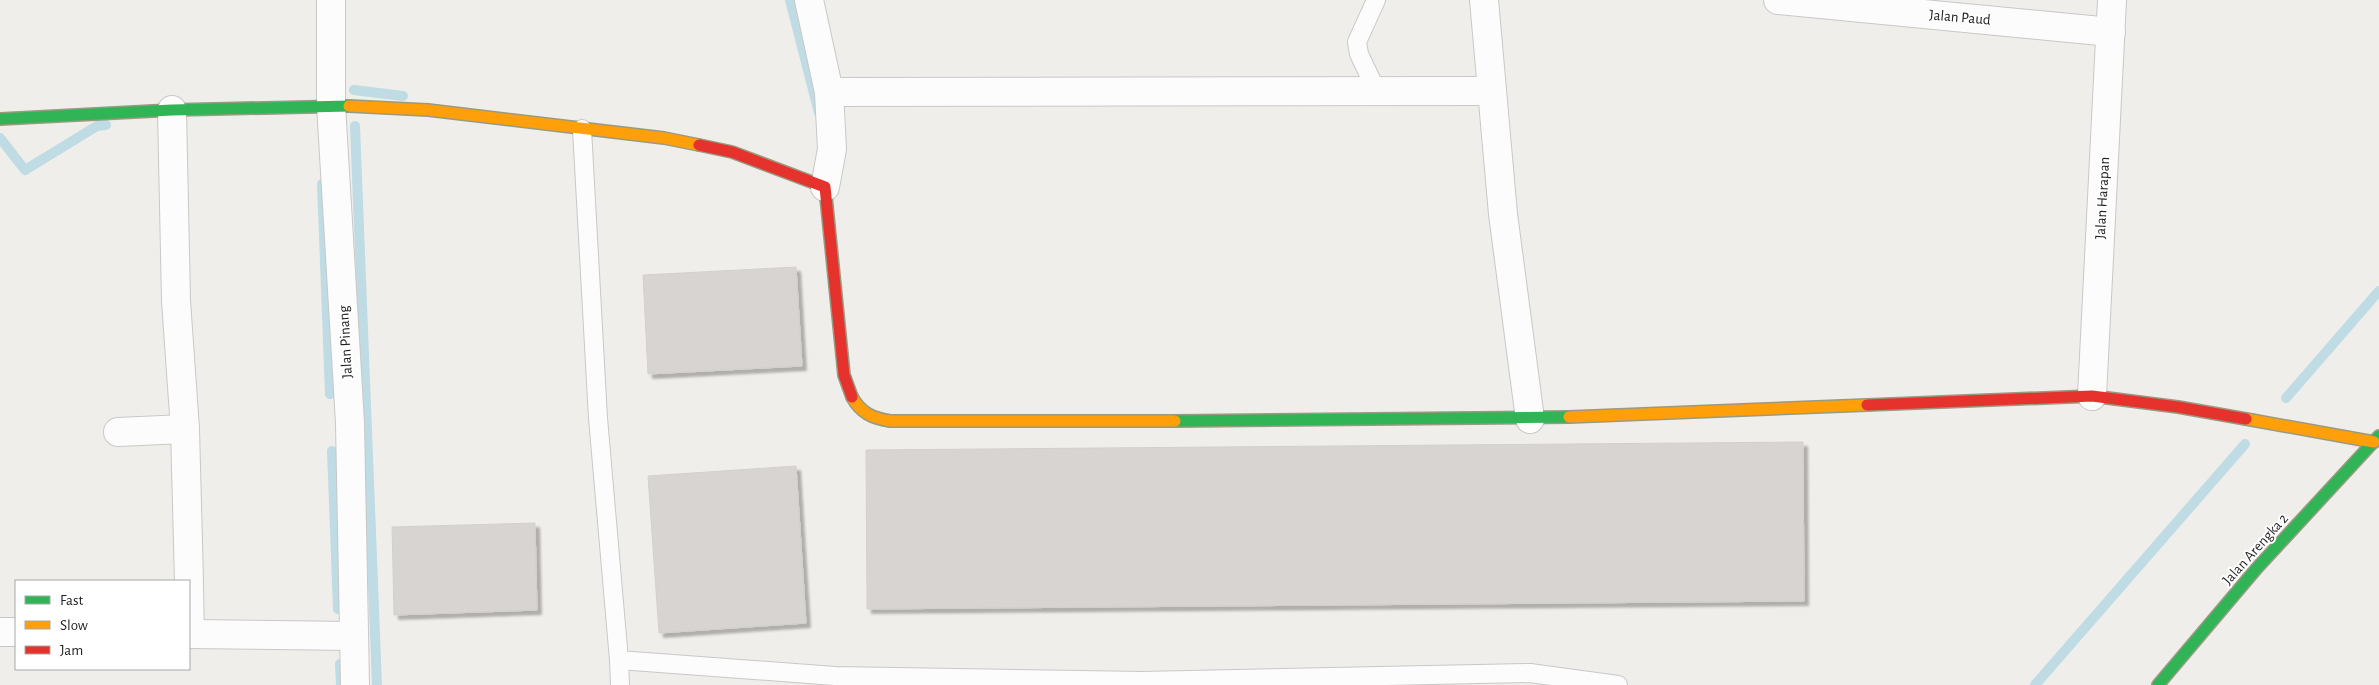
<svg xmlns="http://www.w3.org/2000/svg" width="2379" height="685" viewBox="0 0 2379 685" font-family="'Alegreya Sans',sans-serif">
<defs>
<filter id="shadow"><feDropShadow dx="4.5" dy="4.5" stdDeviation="1" flood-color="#0004"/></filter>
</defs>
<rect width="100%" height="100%" fill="#f0eeeb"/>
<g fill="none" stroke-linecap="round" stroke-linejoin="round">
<g stroke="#bfdbe3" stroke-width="10">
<polyline points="790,0 819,113"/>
<polyline points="354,90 403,96"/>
<polyline points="355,126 377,685"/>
<polyline points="0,138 25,170 97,126 106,125"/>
<polyline points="322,184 330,394"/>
<polyline points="2286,398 2379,291"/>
<polyline points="332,451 338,609"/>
<polyline points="340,664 341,685"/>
<polyline points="2035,685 2245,444"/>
</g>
</g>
<g fill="#d7d4d2" stroke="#d3d0cc" filter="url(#shadow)">
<polygon points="796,267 802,366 648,374 643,275"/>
<polygon points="1803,442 1804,601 867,609 866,450"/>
<polygon points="796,466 806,623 659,633 648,476"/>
<polygon points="535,523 537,610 394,615 392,527"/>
</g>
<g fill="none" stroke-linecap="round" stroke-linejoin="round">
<defs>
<g id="lane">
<polyline points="1376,0 1357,42 1359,54 1377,92"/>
<polyline points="582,129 598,418 619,660 835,676 1142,681 1530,673 1618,685"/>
<polyline points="619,660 620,685"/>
</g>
<g id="street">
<polyline points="331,0 331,105 350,423 355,685"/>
<polyline points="809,0 829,92 832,149 825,187"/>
<polyline points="1484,0 1503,214 1530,419"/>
<polyline points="1778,0 2111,32"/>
<polyline points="829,92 1491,91"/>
<polyline points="172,110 176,301 185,429"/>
<polyline points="2092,396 2112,0"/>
<polyline points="118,432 185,429 189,581"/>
<polyline points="189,587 190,634"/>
<polyline points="0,632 16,632"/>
<polyline points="189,634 354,636"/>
</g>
<g id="fast">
<polyline points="0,119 172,110 349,106"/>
<polyline points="1175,421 1569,417"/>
<polyline points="2158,685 2257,568 2379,436"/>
</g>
<g id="slow">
<polyline points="349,106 428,110 664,138 699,145"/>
<path d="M852 397C861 413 872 418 890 421H1175"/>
<polyline points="1569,417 1867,405"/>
<polyline points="2246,419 2374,442"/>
</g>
<g id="jam">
<polyline points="699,145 732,152 825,187 844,375 852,397"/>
<polyline points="1867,405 2092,396 2178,407 2246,419"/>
</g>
</defs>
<use href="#lane" stroke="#c9c8c7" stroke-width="20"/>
<use href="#street" stroke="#c9c8c7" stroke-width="30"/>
<use href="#fast" stroke="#999a82" stroke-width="14"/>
<use href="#slow" stroke="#999a82" stroke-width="14"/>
<use href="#jam" stroke="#999a82" stroke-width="14"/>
<use href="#lane" stroke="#fdfcfc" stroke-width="18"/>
<use href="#street" stroke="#fdfcfc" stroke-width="28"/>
<use href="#fast" stroke="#30b455" stroke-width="11"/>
<use href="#slow" stroke="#ff9f0a" stroke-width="11"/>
<use href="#jam" stroke="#e5322d" stroke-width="11"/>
</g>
<g text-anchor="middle" stroke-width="4" stroke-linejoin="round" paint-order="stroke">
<g font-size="15" fill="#222" stroke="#fff">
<text transform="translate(1960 17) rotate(5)" y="5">Jalan Paud</text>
<text transform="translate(2102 198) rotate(-87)" y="5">Jalan Harapan</text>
<text transform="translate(345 342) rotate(-93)" y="5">Jalan Pinang</text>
<text transform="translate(2255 549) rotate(-48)" y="5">Jalan Arengka 2</text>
</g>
</g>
<rect x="15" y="580" width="175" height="90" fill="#ffffff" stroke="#a7a7a7"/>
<rect x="25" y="596" width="25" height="8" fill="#30b455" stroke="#a7a7a7"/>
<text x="60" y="605" font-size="15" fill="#222222">Fast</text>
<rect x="25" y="621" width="25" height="8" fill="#ff9f0a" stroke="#a7a7a7"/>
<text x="60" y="630" font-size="15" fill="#222222">Slow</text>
<rect x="25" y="646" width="25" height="8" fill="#e5322d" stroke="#a7a7a7"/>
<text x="60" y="655" font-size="15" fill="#222222">Jam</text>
</svg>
